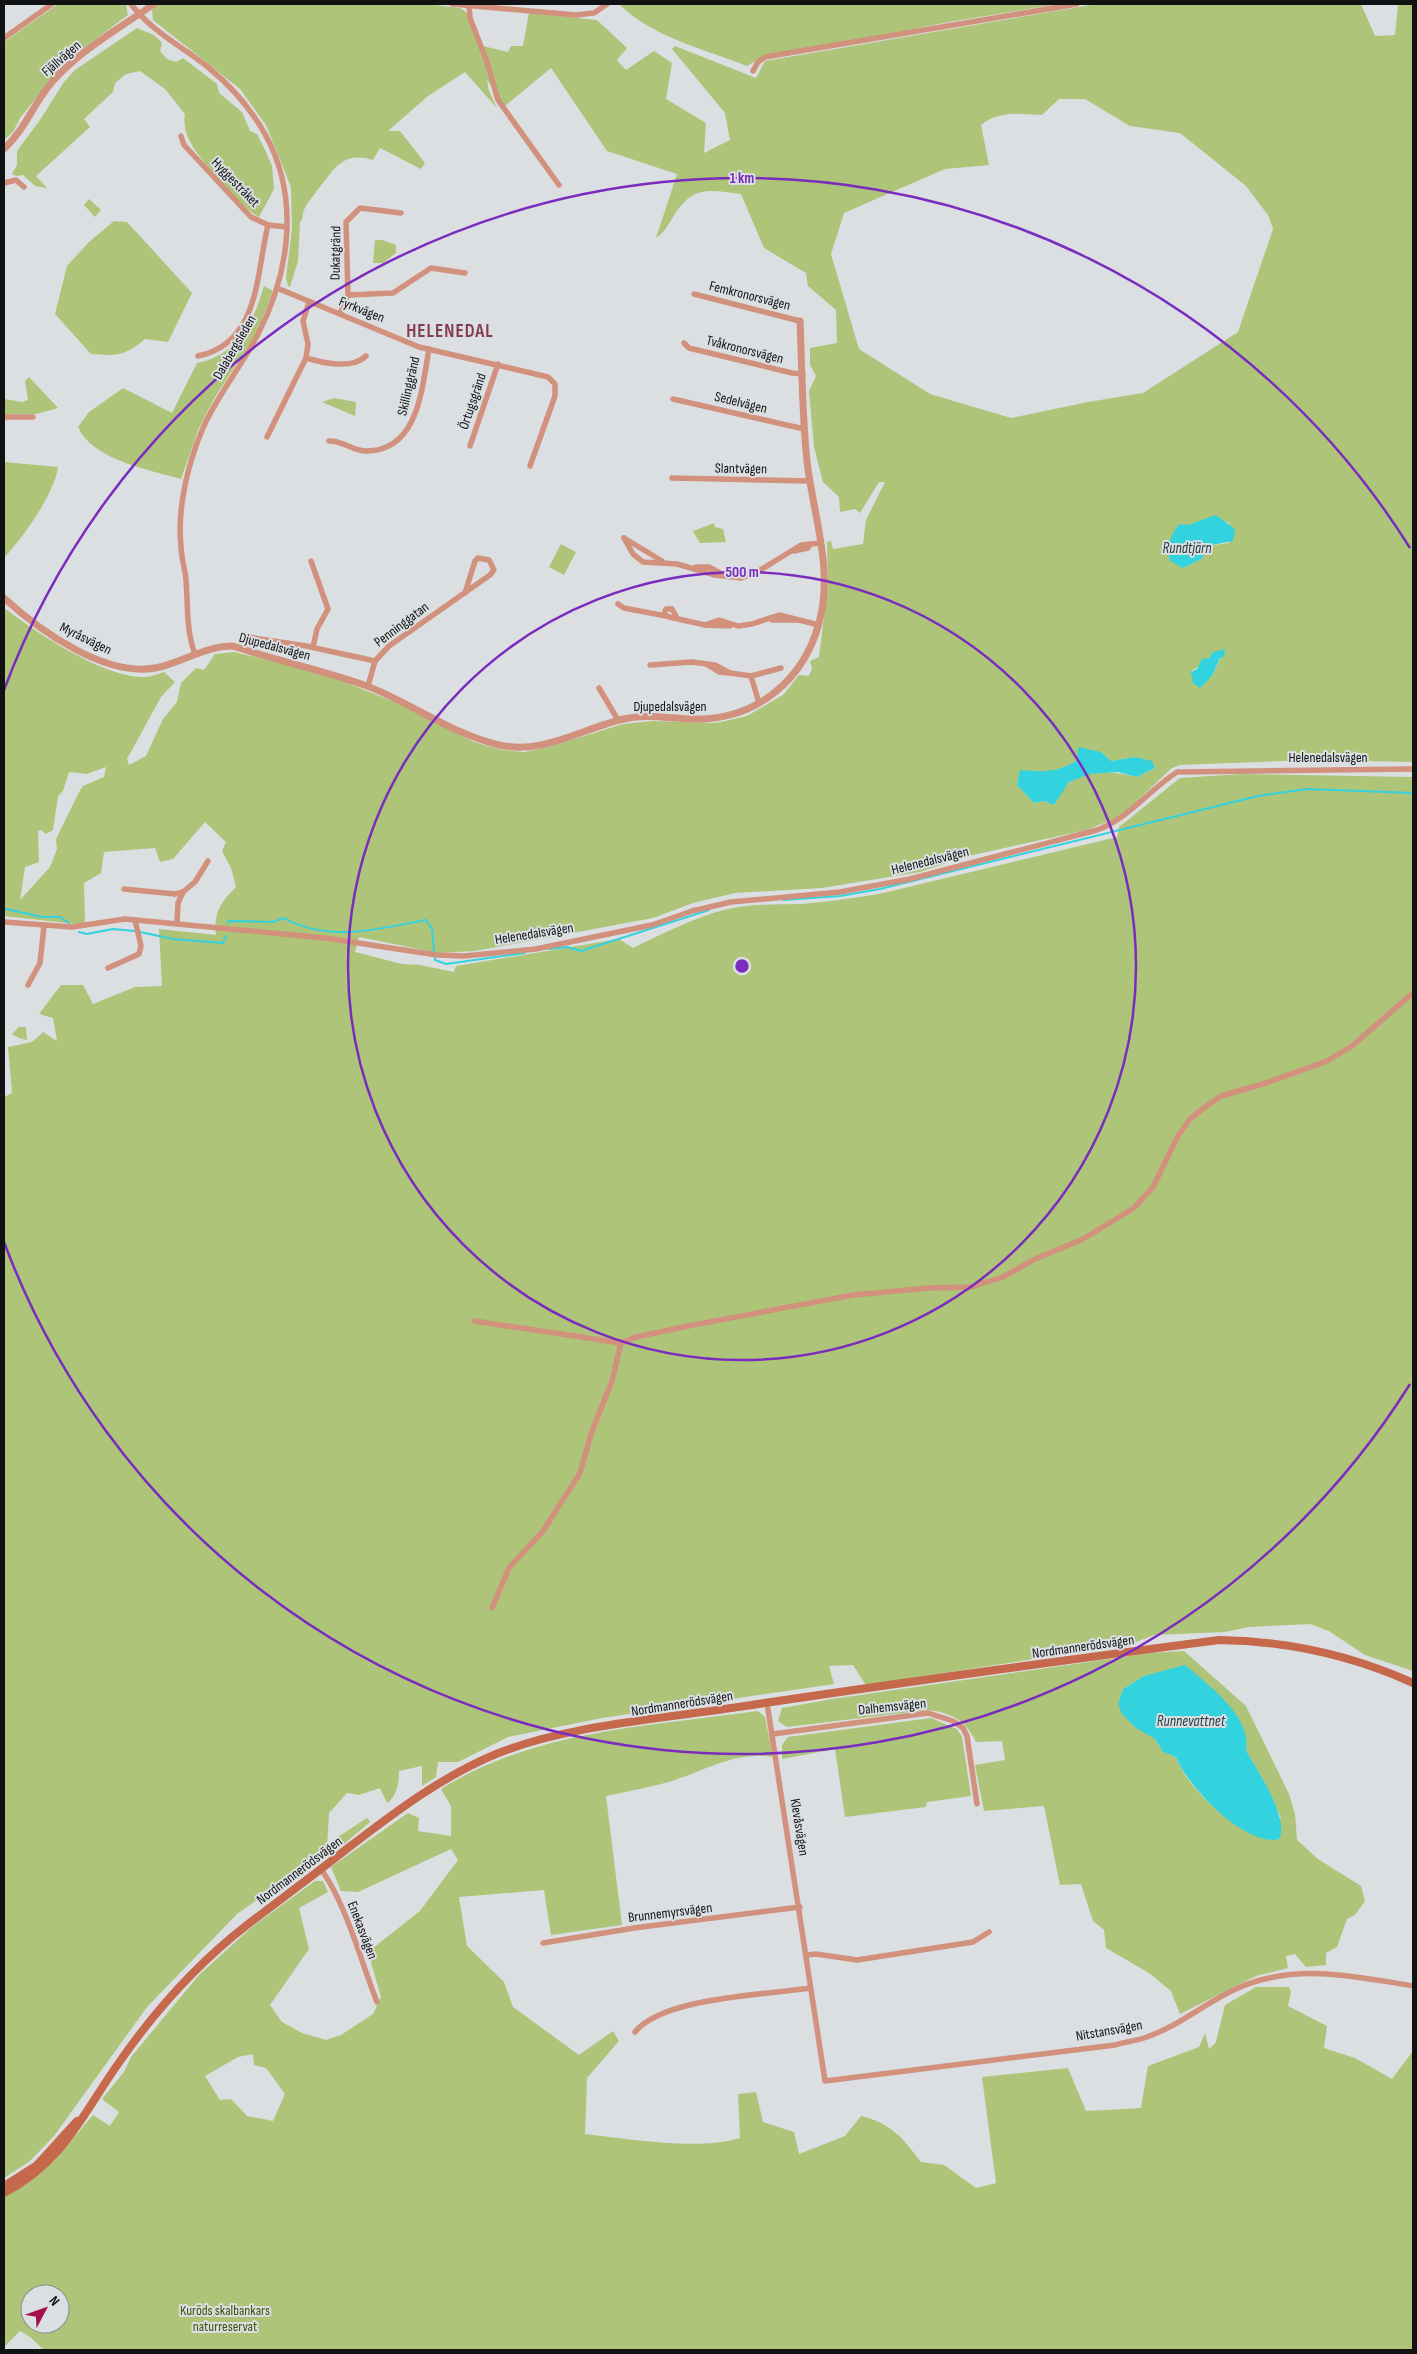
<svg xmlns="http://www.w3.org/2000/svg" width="1417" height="2354" viewBox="0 0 1417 2354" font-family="'Sofia Sans Condensed',sans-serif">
<rect width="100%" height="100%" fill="#dbdfe2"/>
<g fill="#adc479" fill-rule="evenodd">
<polygon points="58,4 126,4 128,15 65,62 20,118 13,132 4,140 4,42"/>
<path d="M159 4H427L460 8 466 12 483 46 508 52 511 46H523L529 13 597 20 627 48 617 60 626 70 654 51 672 63 666 99 706 123 704 153 730 140 725 113 672 49 675 46 756 78 765 61 1096 4H1361L1375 36 1395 35 1398 4H1413V762L1308 760 1180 765 1172 768 1126 811 1112 820 1086 830 964 857 920 872 822 888 735 893 693 903 653 918 475 951 438 953 359 937 355 952 402 964 420 965 454 972 456 966 619 939 633 948C664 933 695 917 728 909 753 903 776 905 800 904 827 902 853 898 879 894L1117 837 1119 827 1180 778 1241 774 1413 777V1671L1365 1655 1329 1631 1310 1624 1249 1627 1225 1632 1154 1635 1131 1644 866 1685 853 1665 829 1666 834 1684 602 1718 508 1737 458 1762H438L436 1777 422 1786V1766L399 1771C399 1782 397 1797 387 1803L380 1788 359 1795 347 1793 329 1813 327 1847 335 1845 338 1837 367 1818 370 1822 330 1856 308 1864 237 1914 147 2007 54 2136 30 2161 4 2178V1097L12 1093 8 1047 32 1042 43 1032 57 1041 53 1018 39 1014 61 985H83L93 1004 135 987 162 986 159 929 216 935C213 913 221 902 236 887L231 868 222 851 226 842 205 822 173 859 160 862 155 848 104 852 101 873 84 883 85 925 4 916V608C36 632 103 678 145 677 151 677 158 674 164 672L175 682 161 697 127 759 129 765 146 756 163 719 177 702 181 683 196 668 204 670 215 654 234 652 325 674 404 706 474 742 502 750 524 752 552 746 623 724 652 721 716 723 747 716 783 695 799 675 809 676 812 668 810 661 819 657 828 585 827 542 831 541 833 549 863 544 866 520 885 482H879L860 513 855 509 840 512 839 497 823 482 814 447 809 391 816 376 810 365V348L837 343 836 310 808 286 806 273 764 248 741 194C708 190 693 185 673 217 668 225 664 233 656 238L677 174 607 151 551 68 505 106 487 80 489 91 497 108 465 72 428 96 388 131H400L425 163 421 169 380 148 373 160C341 150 333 171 316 192 308 203 304 205 302 219L300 222 298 261 290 287 288 286 286 278 292 229 291 187 266 125 240 89 153 20 152 10ZM1059 99H1085L1130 126 1180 133 1246 186 1268 215 1273 229 1238 332 1143 393 1088 402 1011 418 930 394 859 349 831 254 844 213 945 169 989 165 981 125C1000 110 1019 114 1042 115ZM1221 519 1230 524 1229 543 1207 546 1204 549 1203 558 1183 568 1167 549 1171 539ZM1225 649 1212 676 1204 683 1191 671C1205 665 1209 653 1225 649ZM1101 752 1111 761 1135 757 1155 768 1137 777C1116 772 1089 768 1070 782 1064 786 1059 798 1054 805L1044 801 1034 803 1017 785 1020 771 1047 772 1064 769 1077 760ZM106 767 104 777 83 786 79 792 56 839 57 849 50 867 20 900 25 867 39 862 38 831 41 830 46 834 53 830 58 796 63 791 69 772 87 774Z"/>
<path d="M619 4H1059L949 22 757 60 747 66C704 49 652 37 619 4Z"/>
<path d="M137 28 154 35 162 43 160 51 167 59 176 62 183 58 217 84 219 93 242 112 250 131 257 134 265 150 272 166 274 189 259 217C247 213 196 156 191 143 186 134 183 124 185 114L165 89 140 71 126 74 115 83 113 92 84 119 90 127 36 176 47 188 35 186 23 175 16 176 12 174 17 165V151L40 120 64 82 75 70Z"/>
<polygon points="89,199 101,210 95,217 84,205"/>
<path d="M114 221 127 222 192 293 168 342 145 339C126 356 115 356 91 354L55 314 67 266 89 242Z"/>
<polygon points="375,240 382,240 396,245 396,253 383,263 373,263"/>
<path d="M264 286 273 291 256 334 215 397 199 428 181 479C150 470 92 460 78 427L89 412 123 388 172 413 197 363C236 356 254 322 264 286Z"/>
<polygon points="29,377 58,408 36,414 4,414 4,399 22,402 28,400 25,381"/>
<polygon points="334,398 356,402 355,416 322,402"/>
<path d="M4 462 58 467C54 495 23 537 4 558Z"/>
<polygon points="714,523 715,527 723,529 726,542 700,543 693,531"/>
<polygon points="561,544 576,552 564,575 549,567"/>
<polygon points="19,1027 26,1027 27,1040 19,1038 12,1034"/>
<path d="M1184 1651 1246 1706 1289 1794 1295 1814 1297 1840 1318 1859 1361 1886 1365 1901 1355 1915 1347 1919 1337 1947 1326 1953V1965L1306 1967 1295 1954 1286 1956 1288 1968 1256 1976 1180 2014 1171 1991 1149 1973 1106 1948 1104 1930 1093 1921 1081 1884 1060 1885 1044 1806 984 1811 975 1765 1005 1760 1002 1741 976 1742C966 1720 950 1712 927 1710L787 1727 778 1721 782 1708 832 1699 1151 1653ZM1144 1676 1246 1751 1263 1779 1281 1818 1264 1839C1230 1824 1190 1793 1176 1757L1163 1752 1155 1739 1118 1704 1123 1689Z"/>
<path d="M758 1711 765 1717 773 1757C737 1751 708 1769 675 1780 653 1787 629 1791 606 1796L622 1925 551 1935 544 1890 459 1897 467 1946 504 1982 513 2007 579 2055 613 2031 619 2041 587 2078 585 2134C630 2139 697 2151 740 2138L738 2094 756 2092 763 2122 794 2132 799 2154 845 2136 861 2116C892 2124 902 2137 921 2162L944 2165 976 2188 996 2183 982 2077 1068 2068 1086 2111 1141 2108 1148 2066 1199 2047 1205 2033 1209 2049 1216 2042 1225 2005 1256 1987H1289L1291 1992 1288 2006 1327 2026 1324 2048 1355 2058 1392 2079 1413 2051V2350H44L30 2337 20 2331 4 2347V2197C50 2173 61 2152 93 2115L110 2126 119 2112 102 2099 124 2072 131 2057 199 1975 252 1927 315 1881H323L328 1892 299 1908 309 1949 270 2005 282 2022 302 2033 326 2040 341 2035 373 2014 381 1997 368 1952 420 1911 458 1860 451 1849 358 1892 341 1891 331 1867 408 1813 419 1818 418 1831 451 1836V1806L441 1789C535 1730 651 1726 758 1711ZM253 2054 254 2065 266 2068 285 2094 273 2121 247 2116 231 2099 220 2100 205 2076 238 2057ZM30 2294H60V2324H30Z"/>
<polygon points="931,1718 957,1729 962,1737 971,1796 927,1802 926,1807 845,1817 835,1749 782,1759 782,1745 788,1737"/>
</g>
<g fill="#33d2df">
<path d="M1216 515 1235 529 1233 541 1207 546 1204 549 1203 558 1183 568 1170 561C1165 547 1171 535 1179 524L1188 525Z"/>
<polygon points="1225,649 1224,657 1220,658 1212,676 1200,688 1193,683 1191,672 1197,669 1202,659 1209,658 1213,652"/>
<path d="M1078 747 1101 752 1111 761 1135 757 1152 761 1155 768 1137 777 1118 772 1090 774 1069 782 1054 805 1044 801 1034 803 1017 785 1020 770C1042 772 1058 773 1077 760Z"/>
<path d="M1185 1665C1208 1685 1253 1717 1246 1751 1257 1769 1290 1819 1279 1839 1246 1848 1187 1786 1176 1757L1163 1752 1155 1739 1136 1728 1122 1714 1118 1704 1123 1689 1144 1676Z"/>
</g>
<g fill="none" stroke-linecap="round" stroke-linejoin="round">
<g stroke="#33d2df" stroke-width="2">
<polyline points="783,900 840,896 880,889 1258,796 1307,789 1413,793"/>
<polyline points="6,909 42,917 60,917 69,923"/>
<path d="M227 923 229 921 273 922 284 918C329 943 378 929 426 920L432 929 435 960 446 964 525 953"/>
<polyline points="79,932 87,934 113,929 134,931"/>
<polyline points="140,932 173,939 223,943 226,936"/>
<polyline points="549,949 567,947 581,951 709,910"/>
</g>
<g stroke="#d1917d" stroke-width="5.5">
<path d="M131 4C151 31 183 47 209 68 232 87 251 109 265 134 300 197 290 272 258 334 242 366 218 394 203 428 188 463 177 508 181 546 181 557 185 568 186 580 188 604 186 631 195 654"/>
<polyline points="452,4 576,15 594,13 607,4"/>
<polyline points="469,5 470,18 487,62 498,100 559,185"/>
<polyline points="4,38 52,4"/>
<polyline points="753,71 758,62 765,57 1077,4"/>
<polyline points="181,136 184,145 251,217 268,225 287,227"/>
<polyline points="4,183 16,180 24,187"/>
<polyline points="277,288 419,347 548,377 555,384 555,396 530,466"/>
<polyline points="694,294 800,321"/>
<polyline points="348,295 393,293 431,268 465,273"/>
<polyline points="340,314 348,295 346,222 360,208 401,213"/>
<polyline points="684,343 689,348 792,373 803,374"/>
<path d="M198 356C260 343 256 274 268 225"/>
<path d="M306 358C323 363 352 370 366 356"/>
<polyline points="673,399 804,429"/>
<polyline points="4,417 33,417"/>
<polyline points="267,437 306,358 308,344 303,321 309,302"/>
<path d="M329 441C342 440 353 451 366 451 419 451 422 387 429 349"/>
<polyline points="470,446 498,364"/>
<polyline points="672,478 810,481"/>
<polyline points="624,538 633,554 643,562 677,564 715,575 741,578 757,572 801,545 821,543"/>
<polyline points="624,538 662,561"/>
<polyline points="794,551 808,548 810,544"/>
<polyline points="311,561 328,609 317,629 313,647"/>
<polyline points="696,567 709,567 722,574"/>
<polyline points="618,604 624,608 666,616"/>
<polyline points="677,618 672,609 666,609 664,614 669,617 705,625 730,626"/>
<polyline points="772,620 797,620"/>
<polyline points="705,625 719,620 738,626 752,624 779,615 819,625"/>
<polyline points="248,637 306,646 375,661"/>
<polyline points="650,665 692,662 715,665 730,673 751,676 781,668"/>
<polyline points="708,665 719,672 729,673"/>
<polyline points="751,676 759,703"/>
<polyline points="368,686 375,661 389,646 490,575 494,570 489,560 478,558 475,561 465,593"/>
<polyline points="599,688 618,720"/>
<polyline points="124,889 175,894 183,892"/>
<path d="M4 922 72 927 125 919 325 938 437 955 464 956 536 949 652 925 692 911 731 902 840 892 910 879 1097 830C1128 819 1149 790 1177 772L1413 769"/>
<polyline points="177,923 178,903 183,892 195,882 208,861"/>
<polyline points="108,968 139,954 141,946 135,920"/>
<polyline points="28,985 40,963 44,926"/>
<polyline points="474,1321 621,1343 636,1337 693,1325 853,1295 929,1288 971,1287 1003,1277 1033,1260 1083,1239 1134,1208 1153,1187 1178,1136 1190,1119 1205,1107 1221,1096 1263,1084 1327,1061 1352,1046 1413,993"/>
<polyline points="492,1608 509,1568 543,1531 580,1473 592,1431 612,1381 621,1343"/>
<path d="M767 1703 825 2081 1115 2045C1124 2042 1135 2041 1144 2038 1178 2027 1206 2002 1238 1988 1294 1963 1355 1976 1413 1986"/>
<polyline points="773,1734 928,1713 953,1721 963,1728 967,1736 977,1804"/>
<path d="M321 1869C347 1906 360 1959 377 2002"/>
<polyline points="543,1943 634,1928 800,1907"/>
<polyline points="807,1955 816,1954 857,1960 973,1942 989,1932"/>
<path d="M635 2032C663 1997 766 1995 810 1988"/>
</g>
<g stroke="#d1917d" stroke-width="7">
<path d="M4 149C25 130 34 102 53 81 79 51 121 27 154 4"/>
<path d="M4 598C40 631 108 680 160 667 185 661 206 646 233 646 277 661 323 670 367 686 411 703 452 734 499 745 543 755 583 728 624 719 650 713 675 720 701 719 759 717 804 679 819 623 834 569 813 515 807 461 802 415 802 368 800 321"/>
</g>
<g stroke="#c5684c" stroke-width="8">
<polyline points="4,2186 37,2165 77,2121"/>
<path d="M4 2193C63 2163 82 2115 118 2064 154 2012 198 1963 247 1925 281 1899 315 1874 348 1848 395 1812 441 1777 496 1754 567 1725 661 1719 738 1707 898 1683 1058 1661 1219 1640 1287 1641 1351 1655 1413 1683"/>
</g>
</g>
<g fill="none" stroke="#7b2cbf" stroke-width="2.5">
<circle cx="742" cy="966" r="394"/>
<path d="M1410 1384A788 788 0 0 1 4 1242M4 690A788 788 0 0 1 1410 548"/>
</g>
<g text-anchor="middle" stroke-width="4" stroke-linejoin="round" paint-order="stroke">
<g font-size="14" fill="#111214" stroke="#dbdfe2">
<text transform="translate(61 58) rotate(-41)" y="5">Fjällvägen</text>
<text transform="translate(236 182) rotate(46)" y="5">Hyggestråket</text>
<text transform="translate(335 253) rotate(-89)" y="5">Dukatgränd</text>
<text transform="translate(750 295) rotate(14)" y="5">Femkronorsvägen</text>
<text transform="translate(362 309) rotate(22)" y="5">Fyrkvägen</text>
<text transform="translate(234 347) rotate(-60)" y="5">Dalabergsleden</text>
<text transform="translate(745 349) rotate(14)" y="5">Tvåkronorsvägen</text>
<text transform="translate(408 386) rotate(-77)" y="5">Skillinggränd</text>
<text transform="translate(472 401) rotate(-71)" y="5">Örtugsgränd</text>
<text transform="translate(741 402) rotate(14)" y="5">Sedelvägen</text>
<text transform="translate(741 468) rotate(1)" y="5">Slantvägen</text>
<text transform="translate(401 624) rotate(-37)" y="5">Penninggatan</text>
<text transform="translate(86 638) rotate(26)" y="5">Myråsvägen</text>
<text transform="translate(275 646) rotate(15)" y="5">Djupedalsvägen</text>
<text x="670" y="711">Djupedalsvägen</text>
<text x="1328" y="762">Helenedalsvägen</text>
<text transform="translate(930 860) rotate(-14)" y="5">Helenedalsvägen</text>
<text transform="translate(534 933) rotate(-9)" y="5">Helenedalsvägen</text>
<text transform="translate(1083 1646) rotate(-8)" y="5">Nordmannerödsvägen</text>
<text transform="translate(682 1703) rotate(-9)" y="5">Nordmannerödsvägen</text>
<text transform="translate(892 1706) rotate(-6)" y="5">Dalhemsvägen</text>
<text transform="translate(800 1827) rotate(81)" y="5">Klevåsvägen</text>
<text transform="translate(299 1870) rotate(-37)" y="5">Nordmannerödsvägen</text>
<text transform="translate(670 1912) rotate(-7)" y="5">Brunnemyrsvägen</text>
<text transform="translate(363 1930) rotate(69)" y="5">Enekasvägen</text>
<text transform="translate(1109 2030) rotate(-10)" y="5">Nitstansvägen</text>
</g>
<g font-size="14" fill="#405009" stroke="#dbdfe2">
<text x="225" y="2315">Kuröds skalbankars<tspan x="225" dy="16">naturreservat</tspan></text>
</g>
<g font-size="15" font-style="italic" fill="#223b3e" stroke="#dbdfe2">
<text x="1187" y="553">Rundtjärn</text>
<text x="1191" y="1726">Runnevattnet</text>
</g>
<g font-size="19" font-weight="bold" letter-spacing="1" fill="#843d52" stroke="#dbdfe2">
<text x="450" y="337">HELENEDAL</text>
</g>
</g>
<circle cx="742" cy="966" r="8" fill="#7b2cbf" stroke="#dbdfe2" stroke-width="2.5"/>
<g font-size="15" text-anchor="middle" font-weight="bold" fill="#7b2cbf" stroke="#dbdfe2" stroke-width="4" stroke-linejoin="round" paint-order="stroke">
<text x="742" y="183">1 km</text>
<text x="742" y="577">500 m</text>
</g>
<rect width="1417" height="2354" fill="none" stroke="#111214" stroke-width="10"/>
<g transform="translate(45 2309) rotate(49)"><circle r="24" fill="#dbdfe2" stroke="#8a8d90"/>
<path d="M0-4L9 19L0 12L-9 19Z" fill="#a30e4e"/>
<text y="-8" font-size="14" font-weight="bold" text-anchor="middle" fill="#111214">N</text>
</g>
</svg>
